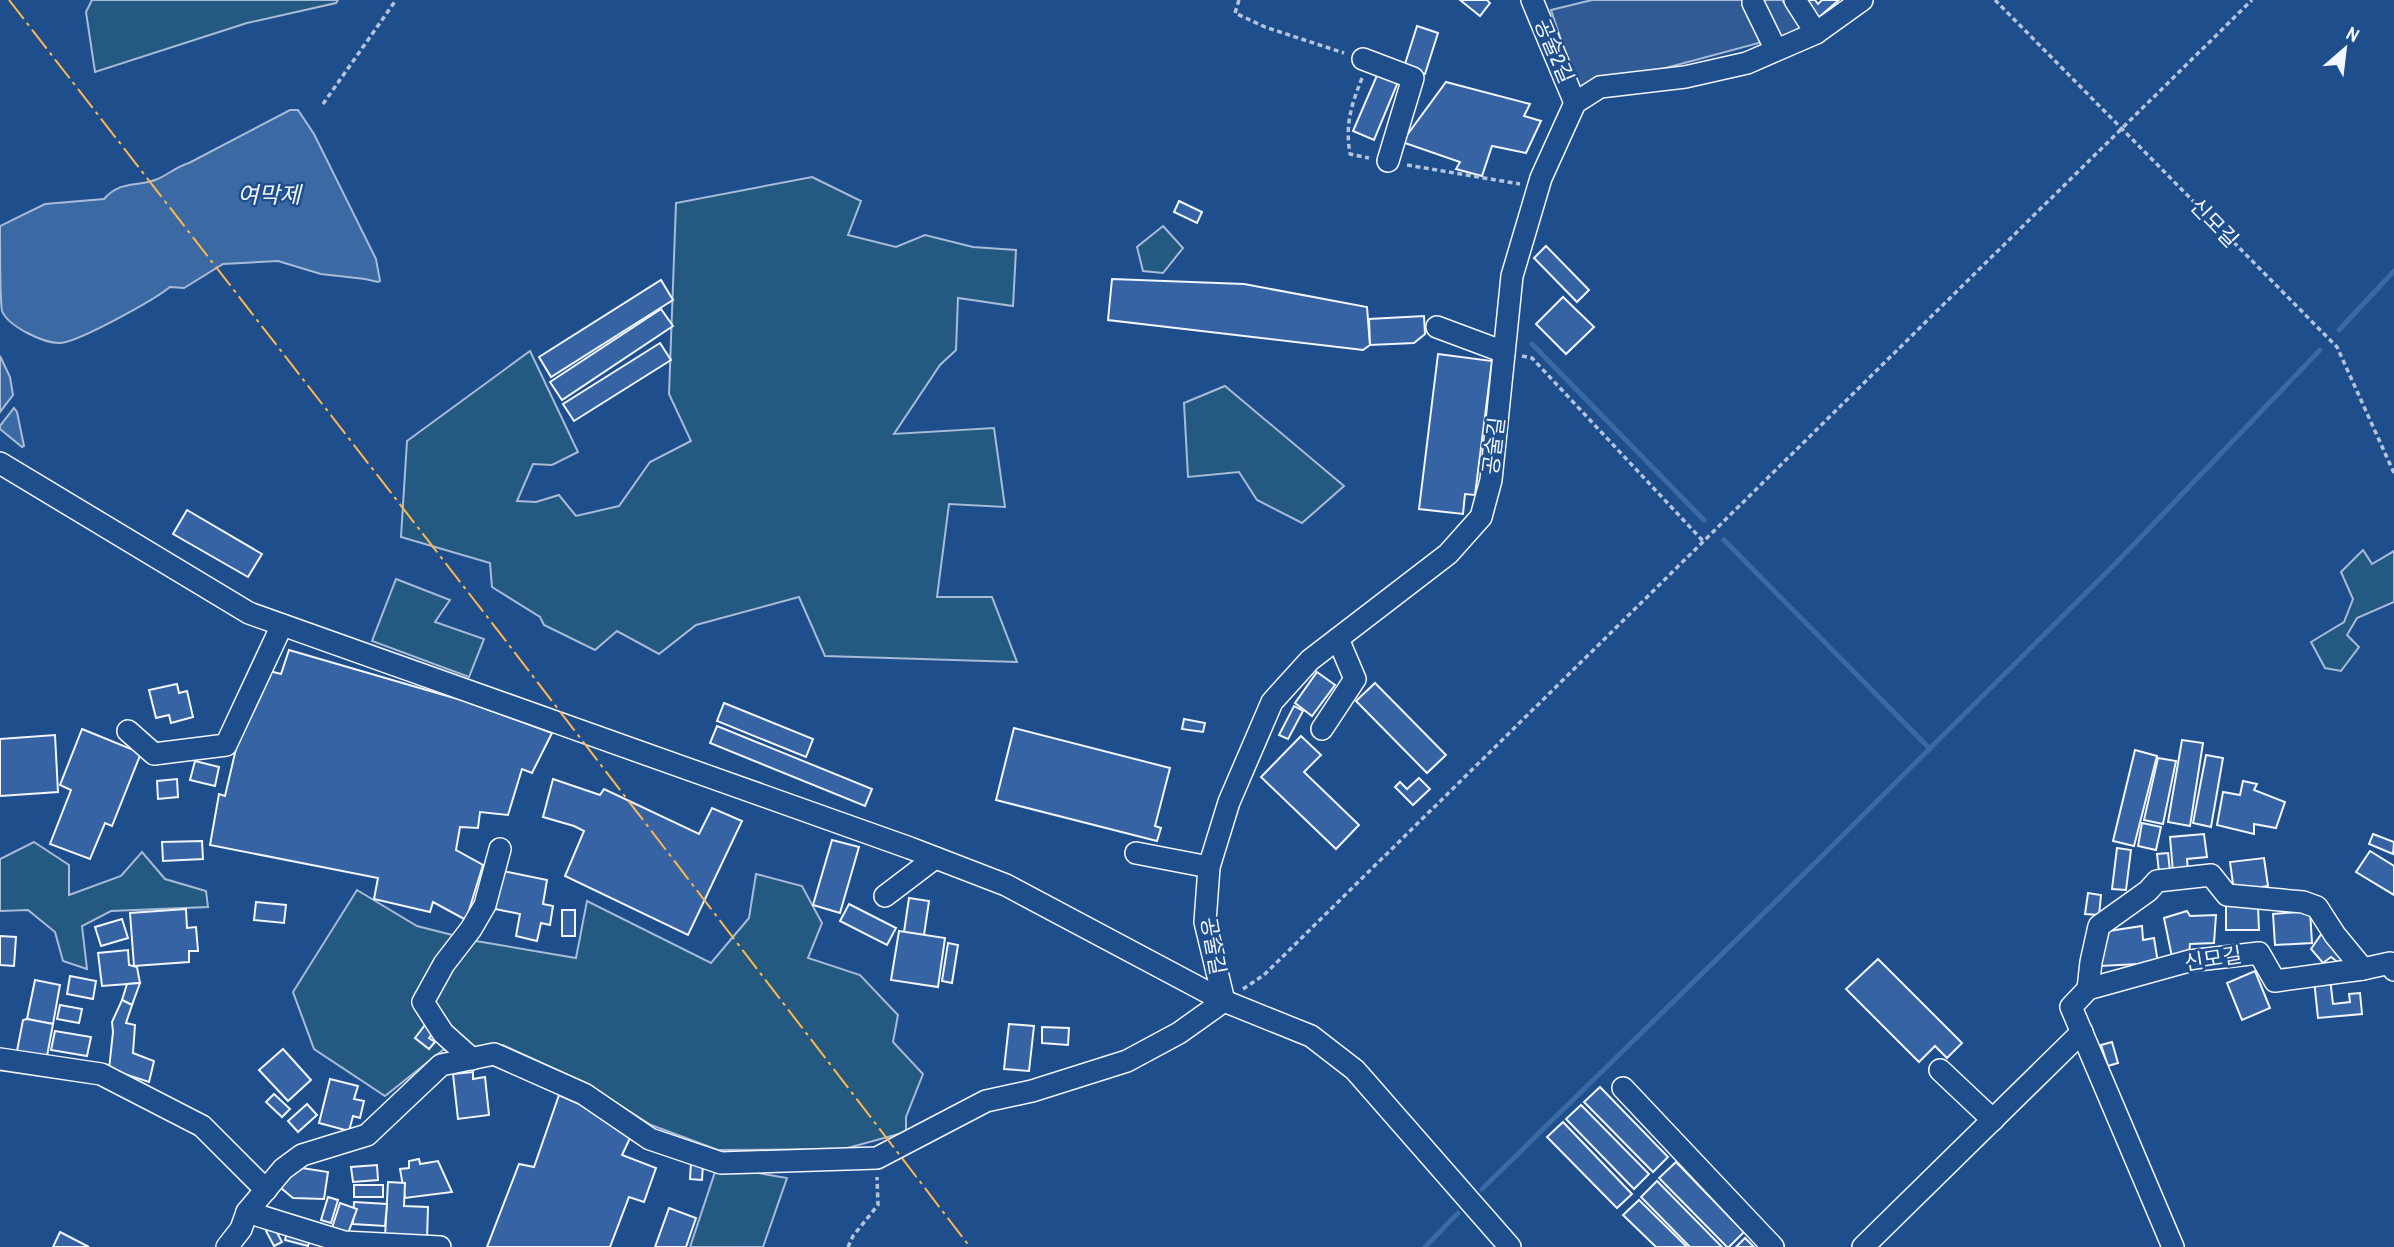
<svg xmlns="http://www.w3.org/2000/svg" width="2394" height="1247" viewBox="0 0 2394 1247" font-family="'Archivo Narrow','Noto Sans KR',sans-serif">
<rect width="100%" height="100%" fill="#1f4e8c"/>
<g fill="#245a82" stroke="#a8bbd7" stroke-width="2">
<polygon points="92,0 338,0 336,3 247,23 95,72 86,12"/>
<polygon points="812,177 861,201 848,235 896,247 925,235 973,247 1016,250 1013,306 958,298 956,350 940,365 894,434 994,428 1005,507 949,504 937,597 992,597 1017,662 825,656 799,597 696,625 659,654 617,631 595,650 544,625 540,617 492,587 490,563 401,537 407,441 530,351 578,452 552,465 533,464 517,501 536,502 559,495 576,516 619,506 650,462 691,441 669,394 676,203"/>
<polygon points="1163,226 1183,248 1163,273 1143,271 1137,247"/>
<polygon points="1225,386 1344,486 1302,523 1257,500 1239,472 1188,477 1184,403"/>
<polygon points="2363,550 2372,564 2394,551 2394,602 2357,618 2347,635 2359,647 2341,671 2325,668 2311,642 2344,622 2353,599 2341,572"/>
<polygon points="396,579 450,600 435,622 484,639 469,677 372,641"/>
<polygon points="34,842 69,865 69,895 121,876 142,852 165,879 206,891 208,907 111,911 82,926 87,969 63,961 55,932 28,910 0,911 0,859"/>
<polygon points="756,874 802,886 822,923 808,958 860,975 898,1015 893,1042 923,1074 906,1117 906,1132 844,1149 718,1150 651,1125 583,1082 503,1045 443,1050 385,1096 314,1049 293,992 357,890 417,926 476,941 576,958 587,901 711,963 749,918"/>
<polygon points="717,1166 787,1178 763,1247 690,1247"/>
</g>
<polygon fill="#305b95" stroke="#a8bbd7" stroke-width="2" points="1592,0 1782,0 1803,31 1647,73 1577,88 1551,10"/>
<g fill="#3b69a3" stroke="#a8bbd7" stroke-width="2">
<path d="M290 110H298L314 134 376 259 380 281 378 282 365 279 321 274 278 261 223 264 184 288 170 287C154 300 80 341 61 343 44 344 8 326 2 311 0 300 0 241 0 226L45 204 104 199C120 181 134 187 155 180 167 176 175 167 189 163Z"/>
<polygon points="0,356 10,377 13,395 0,412"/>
<polygon points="14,408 17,412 24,446 22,447 0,429 0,426"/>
</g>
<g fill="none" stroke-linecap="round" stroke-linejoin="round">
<g stroke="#3b69a3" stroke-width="5">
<polyline points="2339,330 2394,271"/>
<polyline points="1532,344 1704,520"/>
<polyline points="1724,540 1930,749"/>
<polyline points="1482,1189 1819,859 2117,562 2320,350"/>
<polyline points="1425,1247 1458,1213"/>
</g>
</g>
<g fill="#3563a3" stroke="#f2f6ff" stroke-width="2">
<polygon points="1460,0 1487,0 1490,3 1480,16"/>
<polygon points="1806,0 1815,0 1818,4 1822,0 1839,0 1818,18"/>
<polygon points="1417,26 1438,33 1425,74 1404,67"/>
<polygon points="1378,73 1398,82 1374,140 1353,131"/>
<polygon points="1446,82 1530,104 1524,116 1541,121 1526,153 1492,146 1482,176 1456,169 1460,162 1402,142"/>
<polygon points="1179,201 1202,212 1197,223 1174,212"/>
<polygon points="1546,246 1589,290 1577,302 1534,258"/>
<polygon points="1112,279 1244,284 1367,307 1370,345 1363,350 1108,320"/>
<polygon points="661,280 673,300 551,377 539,357"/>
<polygon points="1563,297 1594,327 1566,354 1536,324"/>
<polygon points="661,309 673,326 562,400 550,382"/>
<polygon points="1424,316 1425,334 1414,343 1370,345 1369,319"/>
<polygon points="660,343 671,360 574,421 563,404"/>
<polygon points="1438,354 1492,361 1475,495 1465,494 1463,514 1419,509"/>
<polygon points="187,510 262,554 248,577 173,534"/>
<polygon points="289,650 461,700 552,733 532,773 522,769 508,815 480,812 478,828 460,827 456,850 483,865 466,920 433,902 430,912 374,899 378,878 210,845 219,794 225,796 245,710 262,669 281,674"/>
<polygon points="1317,672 1335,685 1312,716 1295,703"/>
<polygon points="1375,683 1446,755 1427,773 1356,701"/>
<polygon points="177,684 179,693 187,691 193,717 171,723 169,715 156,718 149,690"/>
<polygon points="724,703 813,739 806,757 717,721"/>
<polygon points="1294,706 1303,711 1288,739 1279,735"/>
<polygon points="1184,719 1205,723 1203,732 1182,729"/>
<polygon points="717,726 872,789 865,806 710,743"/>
<polygon points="1014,728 1170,768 1155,826 1161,828 1157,841 996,800"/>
<polygon points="82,729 141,753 112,826 105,823 90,859 50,844 71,790 60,785"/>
<polygon points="55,735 58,792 0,796 0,739"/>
<polygon points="1301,736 1321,755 1304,772 1359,825 1336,849 1261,777"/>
<polygon points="2182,740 2203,743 2190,826 2168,822"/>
<polygon points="2135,750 2157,756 2134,846 2113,841"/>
<polygon points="2206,755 2223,758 2211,827 2193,823"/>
<polygon points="2158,758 2176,761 2163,824 2144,820"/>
<polygon points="195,761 219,767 215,786 190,780"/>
<polygon points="1419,778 1430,789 1413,805 1395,787 1400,782 1407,789"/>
<polygon points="177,779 178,797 158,799 157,781"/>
<polygon points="553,779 600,795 604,789 699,834 712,808 742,821 688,935 565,876 584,831 574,826 543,817"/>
<polygon points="2243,781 2257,784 2254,790 2285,802 2276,828 2254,824 2254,834 2217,825 2223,792 2240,795"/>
<polygon points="2142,823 2161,827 2156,850 2138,846"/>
<polygon points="2204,834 2207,857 2187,859 2188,870 2173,872 2170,837"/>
<polygon points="2373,834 2394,842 2393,854 2369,844"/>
<polygon points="832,840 859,847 840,913 813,905"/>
<polygon points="202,841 203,859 163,861 162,842"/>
<polygon points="2117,848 2131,850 2126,890 2112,889"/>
<polygon points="2370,851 2394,866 2394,895 2356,872"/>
<polygon points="2168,853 2170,871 2159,872 2157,854"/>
<polygon points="2264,858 2268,886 2234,891 2230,862"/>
<polygon points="503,871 547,880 543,904 553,906 550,925 541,923 537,941 516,936 520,914 495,909"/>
<polygon points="2088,893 2101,895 2099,915 2085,914"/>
<polygon points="909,898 929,901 924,935 904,932"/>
<polygon points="256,902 286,905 284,923 254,920"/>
<polygon points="849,904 896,928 887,945 840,921"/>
<polygon points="2258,905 2259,930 2226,930 2226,906"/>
<polygon points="186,909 187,928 196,927 198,951 189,951 189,962 134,966 130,913"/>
<rect x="562" y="910" width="13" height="26"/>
<polygon points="2187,911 2190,916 2216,915 2214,943 2190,944 2189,954 2172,957 2164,918"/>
<polygon points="2310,911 2312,943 2275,945 2273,914"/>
<polygon points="122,919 128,938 101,946 95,927"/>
<polygon points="2142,926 2143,940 2154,938 2158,963 2100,966 2109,931"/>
<polygon points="899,931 945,938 938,987 891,980"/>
<polygon points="2322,933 2350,960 2344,967 2331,957 2323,963 2311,949"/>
<polygon points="0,936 16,937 14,966 0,965"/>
<polygon points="948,943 958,945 952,983 942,981"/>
<polygon points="128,950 129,965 137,967 140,983 102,986 98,953"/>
<polygon points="1878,959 1962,1043 1947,1058 1935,1046 1919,1062 1846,989"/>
<polygon points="2255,971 2270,1008 2242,1020 2227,983"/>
<polygon points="70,976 96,981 93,999 67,994"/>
<polygon points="2330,978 2333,1004 2350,1002 2349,994 2360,993 2362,1014 2318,1018 2314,980"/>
<polygon points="35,980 60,985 53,1024 27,1019"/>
<polygon points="140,983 132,1005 122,1000 127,984"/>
<polygon points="122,1000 132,1005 126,1023 135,1025 133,1053 154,1061 149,1082 109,1069 113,1032 112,1022"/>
<polygon points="60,1005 82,1009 79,1023 57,1019"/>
<polygon points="27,1019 53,1024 47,1056 17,1051 23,1020"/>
<polygon points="1009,1024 1034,1026 1029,1071 1004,1069"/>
<polygon points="425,1025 434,1032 429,1038 435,1042 429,1049 415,1038"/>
<polygon points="1042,1027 1069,1028 1068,1045 1042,1043"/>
<polygon points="55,1031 91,1037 87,1056 51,1050"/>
<polygon points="2112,1042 2118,1063 2108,1066 2101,1045"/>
<polygon points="283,1049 311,1080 288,1101 259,1070"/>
<polygon points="473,1072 473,1079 485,1077 489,1115 458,1119 453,1074"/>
<polygon points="330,1079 358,1086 354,1099 364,1101 360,1118 353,1116 349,1131 319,1123"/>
<polygon points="1600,1087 1668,1157 1653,1172 1584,1102"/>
<polygon points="274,1094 290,1109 282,1117 266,1102"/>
<polygon points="559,1095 595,1111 632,1134 622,1155 656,1168 644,1202 629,1197 610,1247 487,1247 519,1164 534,1167"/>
<polygon points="307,1104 317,1115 298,1132 288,1121"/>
<polygon points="1581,1105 1649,1174 1634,1189 1566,1119"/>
<polygon points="1563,1122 1632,1194 1617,1208 1547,1137"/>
<polygon points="419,1159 420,1164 438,1161 452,1192 405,1198 400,1169 409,1168 409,1161"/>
<polygon points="691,1162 703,1163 702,1180 690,1179"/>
<polygon points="1676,1162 1744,1232 1729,1247 1727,1247 1659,1178"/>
<polygon points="377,1165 378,1180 353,1182 351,1167"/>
<polygon points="302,1168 328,1172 324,1199 293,1198 281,1188 293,1172"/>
<polygon points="1657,1181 1722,1247 1690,1247 1641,1197"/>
<polygon points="388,1182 405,1183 404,1206 428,1207 427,1239 385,1237"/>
<rect x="354" y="1185" width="29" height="12"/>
<polygon points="328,1197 338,1200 331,1223 321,1220"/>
<polygon points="1639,1200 1687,1247 1656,1247 1623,1215"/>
<polygon points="354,1202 387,1204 385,1226 353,1224"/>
<polygon points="340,1203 357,1209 347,1236 331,1231"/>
<polygon points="669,1208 696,1218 686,1247 655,1247"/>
<polygon points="274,1227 282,1242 274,1246 266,1231"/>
<polygon points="287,1231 311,1237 308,1246 285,1240"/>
<polygon points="60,1232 89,1247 53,1247"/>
<polygon points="1745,1238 1754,1247 1736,1247"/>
</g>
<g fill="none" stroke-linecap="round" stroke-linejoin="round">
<defs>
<g id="minor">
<polyline points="1532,0 1575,103"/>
<polyline points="1795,0 1816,33"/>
<polyline points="1753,3 1776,50"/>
<polyline points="1363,59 1413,78 1388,161"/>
<polyline points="1437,327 1504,352"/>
<polyline points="0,463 249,613 910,848 1006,885 1224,1001 1311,1036 1355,1070 1510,1247"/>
<polyline points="1322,729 1355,679 1338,639"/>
<polyline points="128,731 154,754 226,745 282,625"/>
<polyline points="1136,853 1209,867"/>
<polyline points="885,896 935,858"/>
<polyline points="2088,989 2091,962 2099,926 2148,891 2157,881 2211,875 2227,895 2303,902 2317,907 2335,935 2363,969"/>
<polyline points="0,1059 101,1074 202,1126 266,1190"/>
<polyline points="472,1059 443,1033 423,1002 444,964 471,929 485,905 500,849"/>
<polyline points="1940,1070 1993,1120"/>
<polyline points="1623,1088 1773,1247"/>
<polyline points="247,1212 344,1242 440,1247"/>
<polyline points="227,1247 241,1229 247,1212 283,1169 302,1155 367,1135 441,1065 494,1054 584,1094 650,1139 721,1163 877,1158 986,1101 1032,1091 1127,1061 1179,1033 1224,1001 1205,922 1209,867 1229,802 1272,702 1310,660 1448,554 1481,517 1491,480 1512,276 1541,178 1575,103 1600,87 1685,77 1747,63 1816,33 1862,0"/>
<polyline points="1863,1247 2082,1032"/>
<polyline points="2173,1247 2071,1007 2088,989 2189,961 2259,953 2275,981 2363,969 2390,963 2394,970"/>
</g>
</defs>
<use href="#minor" stroke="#f2f6ff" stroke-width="24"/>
<g stroke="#b3c4dc" stroke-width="3.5" stroke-dasharray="5 3.5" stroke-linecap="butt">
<polyline points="1239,0 1235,13 1265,27 1344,53"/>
<polyline points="1995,0 2337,347 2394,473"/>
<path d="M1362 78C1351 106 1345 124 1350 154L1369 158"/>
<polyline points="323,104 396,0"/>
<polyline points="1407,165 1520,184"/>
<polyline points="1522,356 1532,358 1703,541"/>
<polyline points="1243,989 1264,975 2252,0"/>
<polyline points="848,1247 853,1236 878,1205 877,1177"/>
</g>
<use href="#minor" stroke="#1f4e8c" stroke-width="21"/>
<polyline stroke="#ffb74d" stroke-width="2" stroke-dasharray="24 5 3.5 5" stroke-linecap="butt" points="9,0 509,645 970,1247"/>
</g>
<g text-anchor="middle" stroke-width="5" stroke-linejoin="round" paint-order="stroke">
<g font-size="21" fill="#f2f6ff" stroke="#1f4e8c">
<text transform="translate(1554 51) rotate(67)" y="7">공술2길</text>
<text transform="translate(2214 223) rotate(46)" y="7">신모길</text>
<text transform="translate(1494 446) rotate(-83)" y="7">공술길</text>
<text transform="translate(1213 946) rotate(80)" y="7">공술길</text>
<text transform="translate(2213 959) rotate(-9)" y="7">신모길</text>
</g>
<g font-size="23" font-style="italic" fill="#f2f6ff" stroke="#1f4e8c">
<text x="269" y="203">여막제</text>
</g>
</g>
<g transform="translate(2345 49) rotate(28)" stroke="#1f4e8c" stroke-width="5" paint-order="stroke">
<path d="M0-5L12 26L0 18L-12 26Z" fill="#f2f6ff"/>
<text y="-10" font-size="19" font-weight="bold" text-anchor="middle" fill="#f2f6ff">N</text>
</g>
</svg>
